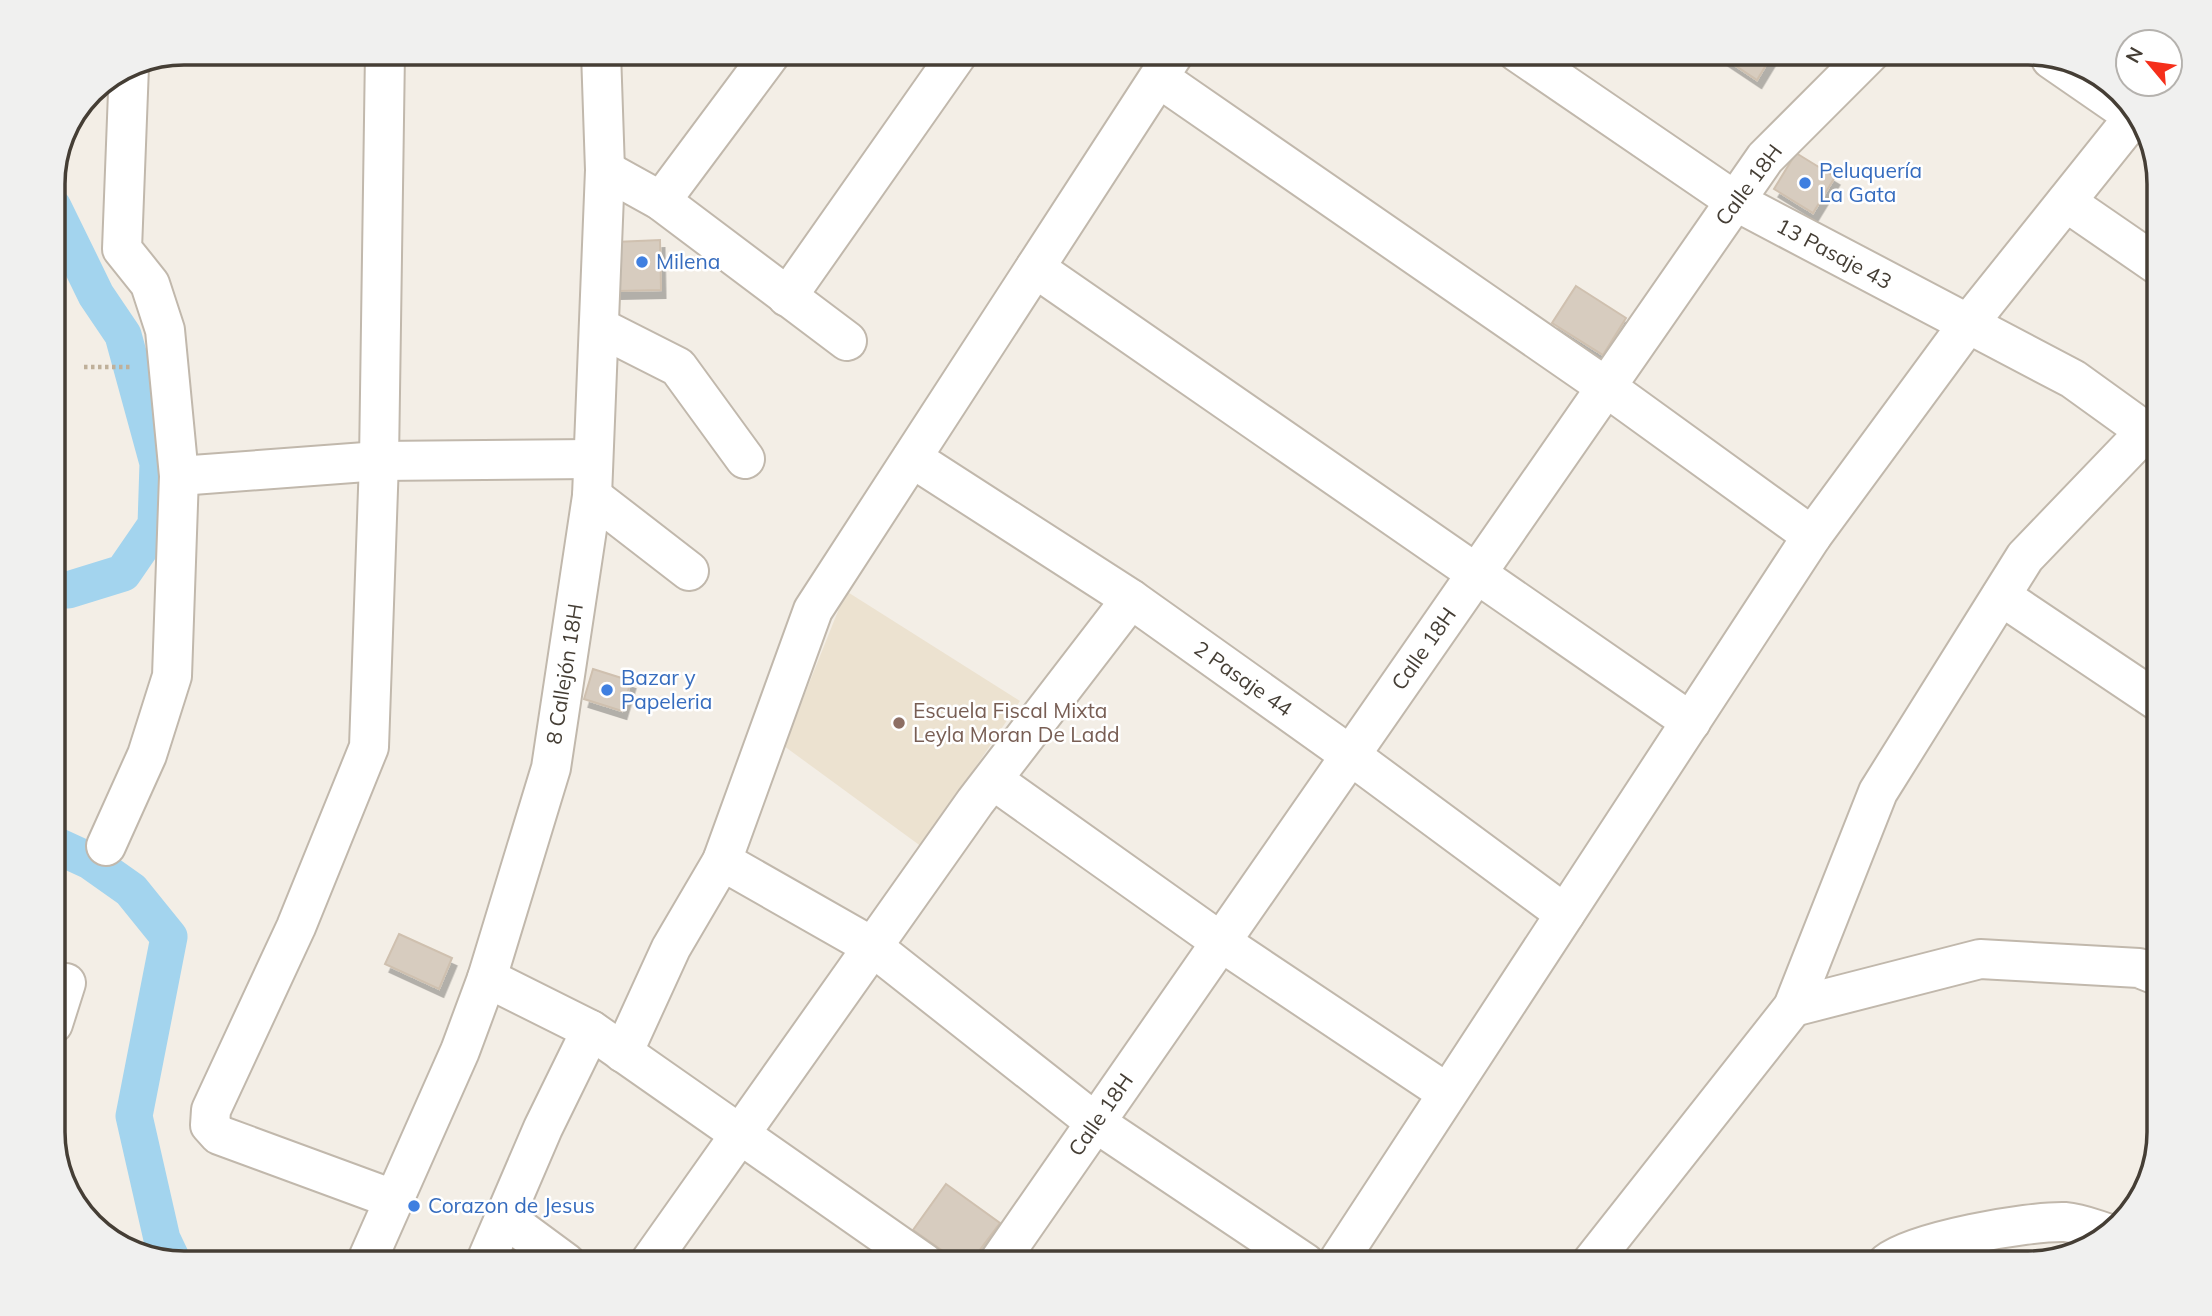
<svg xmlns="http://www.w3.org/2000/svg" width="2212" height="1316" viewBox="0 0 2212 1316" font-family="Mulish,sans-serif">
<defs>
<filter id="shadow"><feDropShadow dx="4.5" dy="8" stdDeviation="0" flood-color="#0004"/></filter>
</defs>
<rect width="100%" height="100%" fill="#f3eee6"/>
<polygon fill="#ece2d0" points="846,591 1020,701 922,847 784,746"/>
<g fill="none" stroke-linecap="round" stroke-linejoin="round">
<g stroke="#a3d4ee" stroke-width="37">
<polyline points="53,207 96,295 123,335 158,463 156,525 123,573 68,590 53,589"/>
<polyline points="53,844 90,861 131,890 169,937 134,1116 162,1239 172,1260"/>
</g>
</g>
<g fill="#d7ccbf" stroke="#cfc0af" stroke-width="2" filter="url(#shadow)">
<polygon points="1715,52 1774,52 1757,80"/>
<polygon points="1796,153 1835,177 1813,213 1774,189"/>
<polygon points="660,240 661,290 616,291 615,242"/>
<polygon points="1576,286 1626,318 1603,355 1552,323"/>
<polygon points="593,669 631,681 622,711 584,699"/>
<polygon points="399,934 452,958 439,989 385,964"/>
<polygon points="946,1184 1000,1223 970,1263 960,1263 913,1230"/>
</g>
<g fill="none" stroke-linecap="round" stroke-linejoin="round">
<defs>
<g id="minor">
<polyline points="385,52 379,461 369,747 296,927 211,1110 210,1125 219,1135 393,1199"/>
<polyline points="1517,52 1735,201 2073,379 2159,441"/>
<polyline points="2051,59 2135,117"/>
<polyline points="1159,78 1606,387 1812,536"/>
<polyline points="605,170 661,201 847,341"/>
<polyline points="661,201 772,52"/>
<polyline points="2066,202 2159,266"/>
<polyline points="1035,268 1691,722"/>
<polyline points="787,297 959,52"/>
<polyline points="599,327 678,367 745,459"/>
<polyline points="912,458 1131,599 1350,755 1565,914"/>
<polyline points="179,476 379,461 592,459"/>
<polyline points="592,496 689,571"/>
<polyline points="2001,596 2159,702"/>
<polyline points="993,780 1221,942 1447,1093"/>
<polyline points="106,846 147,755 172,676 179,476 165,330 150,284 122,249 129,66"/>
<polyline points="722,861 873,947 1096,1123 1305,1263"/>
<polyline points="487,978 591,1030 924,1263"/>
<polyline points="1793,1007 1980,959 2139,968 2159,976"/>
<polyline points="53,1024 66,983"/>
<polyline points="623,1053 671,948 722,861 813,610 1175,52"/>
<polyline points="505,1218 566,1263"/>
<polyline points="366,1263 460,1051 487,978 551,768 592,496 605,170 601,52"/>
<polyline points="485,1263 543,1128 591,1030"/>
<polyline points="649,1263 975,802 1131,599"/>
<polyline points="998,1263 1765,158 1871,52"/>
<polyline points="1337,1263 1812,536 1968,324 2137,113"/>
<polyline points="1591,1263 1793,1007 1878,792 2025,557 2146,431"/>
<path d="M1887 1263C1915 1241 2027 1221 2065 1222 2079 1223 2094 1229 2107 1233"/>
</g>
</defs>
<use href="#minor" stroke="#c1b8ac" stroke-width="42"/>
<polyline stroke="#bfb09a" stroke-width="4.5" stroke-dasharray="3.5 3.5" stroke-linecap="butt" points="84,367 133,367"/>
<use href="#minor" stroke="#fff" stroke-width="38"/>
</g>
<g fill="#3f7fe0" stroke="#fff" stroke-width="2.5">
<circle cx="1805" cy="183" r="7"/>
<circle cx="642" cy="262" r="7"/>
<circle cx="607" cy="690" r="7"/>
<circle cx="414" cy="1206" r="7"/>
</g>
<circle fill="#8d6e63" stroke="#fff" stroke-width="2.5" cx="899" cy="723" r="7"/>
<g text-anchor="middle" stroke-width="5" stroke-linejoin="round" paint-order="stroke">
<g font-size="21" fill="#366cbe" stroke="#fff" text-anchor="start">
<text x="1819" y="178">Peluquería<tspan x="1819" dy="24">La Gata</tspan></text>
<text x="656" y="269">Milena</text>
<text x="621" y="685">Bazar y<tspan x="621" dy="24">Papeleria</tspan></text>
<text x="428" y="1213">Corazon de Jesus</text>
</g>
<g font-size="21" fill="#453e35" stroke="#fff">
<text transform="translate(1749 185) rotate(-53)" y="7">Calle 18H</text>
<text transform="translate(1834 254) rotate(28)" y="7">13 Pasaje 43</text>
<text transform="translate(1424 649) rotate(-55)" y="7">Calle 18H</text>
<text transform="translate(565 674) rotate(-81)" y="7">8 Callejón 18H</text>
<text transform="translate(1243 679) rotate(35)" y="7">2 Pasaje 44</text>
<text transform="translate(1101 1115) rotate(-55)" y="7">Calle 18H</text>
</g>
<g font-size="21" fill="#785e54" stroke="#fff" text-anchor="start">
<text x="913" y="718">Escuela Fiscal Mixta<tspan x="913" dy="24">Leyla Moran De Ladd</tspan></text>
</g>
</g>
<path d="M0 0H2212V1316H0ZM184 65H2028A119 119 0 0 1 2147 184V1132A119 119 0 0 1 2028 1251H184A119 119 0 0 1 65 1132V184A119 119 0 0 1 184 65Z" fill="#f0f0ef" fill-rule="evenodd"/>
<path fill="none" stroke="#453e35" stroke-width="3.5" d="M184 65H2028A119 119 0 0 1 2147 184V1132A119 119 0 0 1 2028 1251H184A119 119 0 0 1 65 1132V184A119 119 0 0 1 184 65Z"/>
<g transform="translate(2149 63) rotate(299)"><circle r="33" fill="#ffffff" stroke="#b5b2ae" stroke-width="2"/>
<path d="M0-5L12 26L0 18L-12 26Z" fill="#f52f1b"/>
<text y="-10" font-size="19" font-weight="bold" text-anchor="middle" fill="#453e35">N</text>
</g>
</svg>
